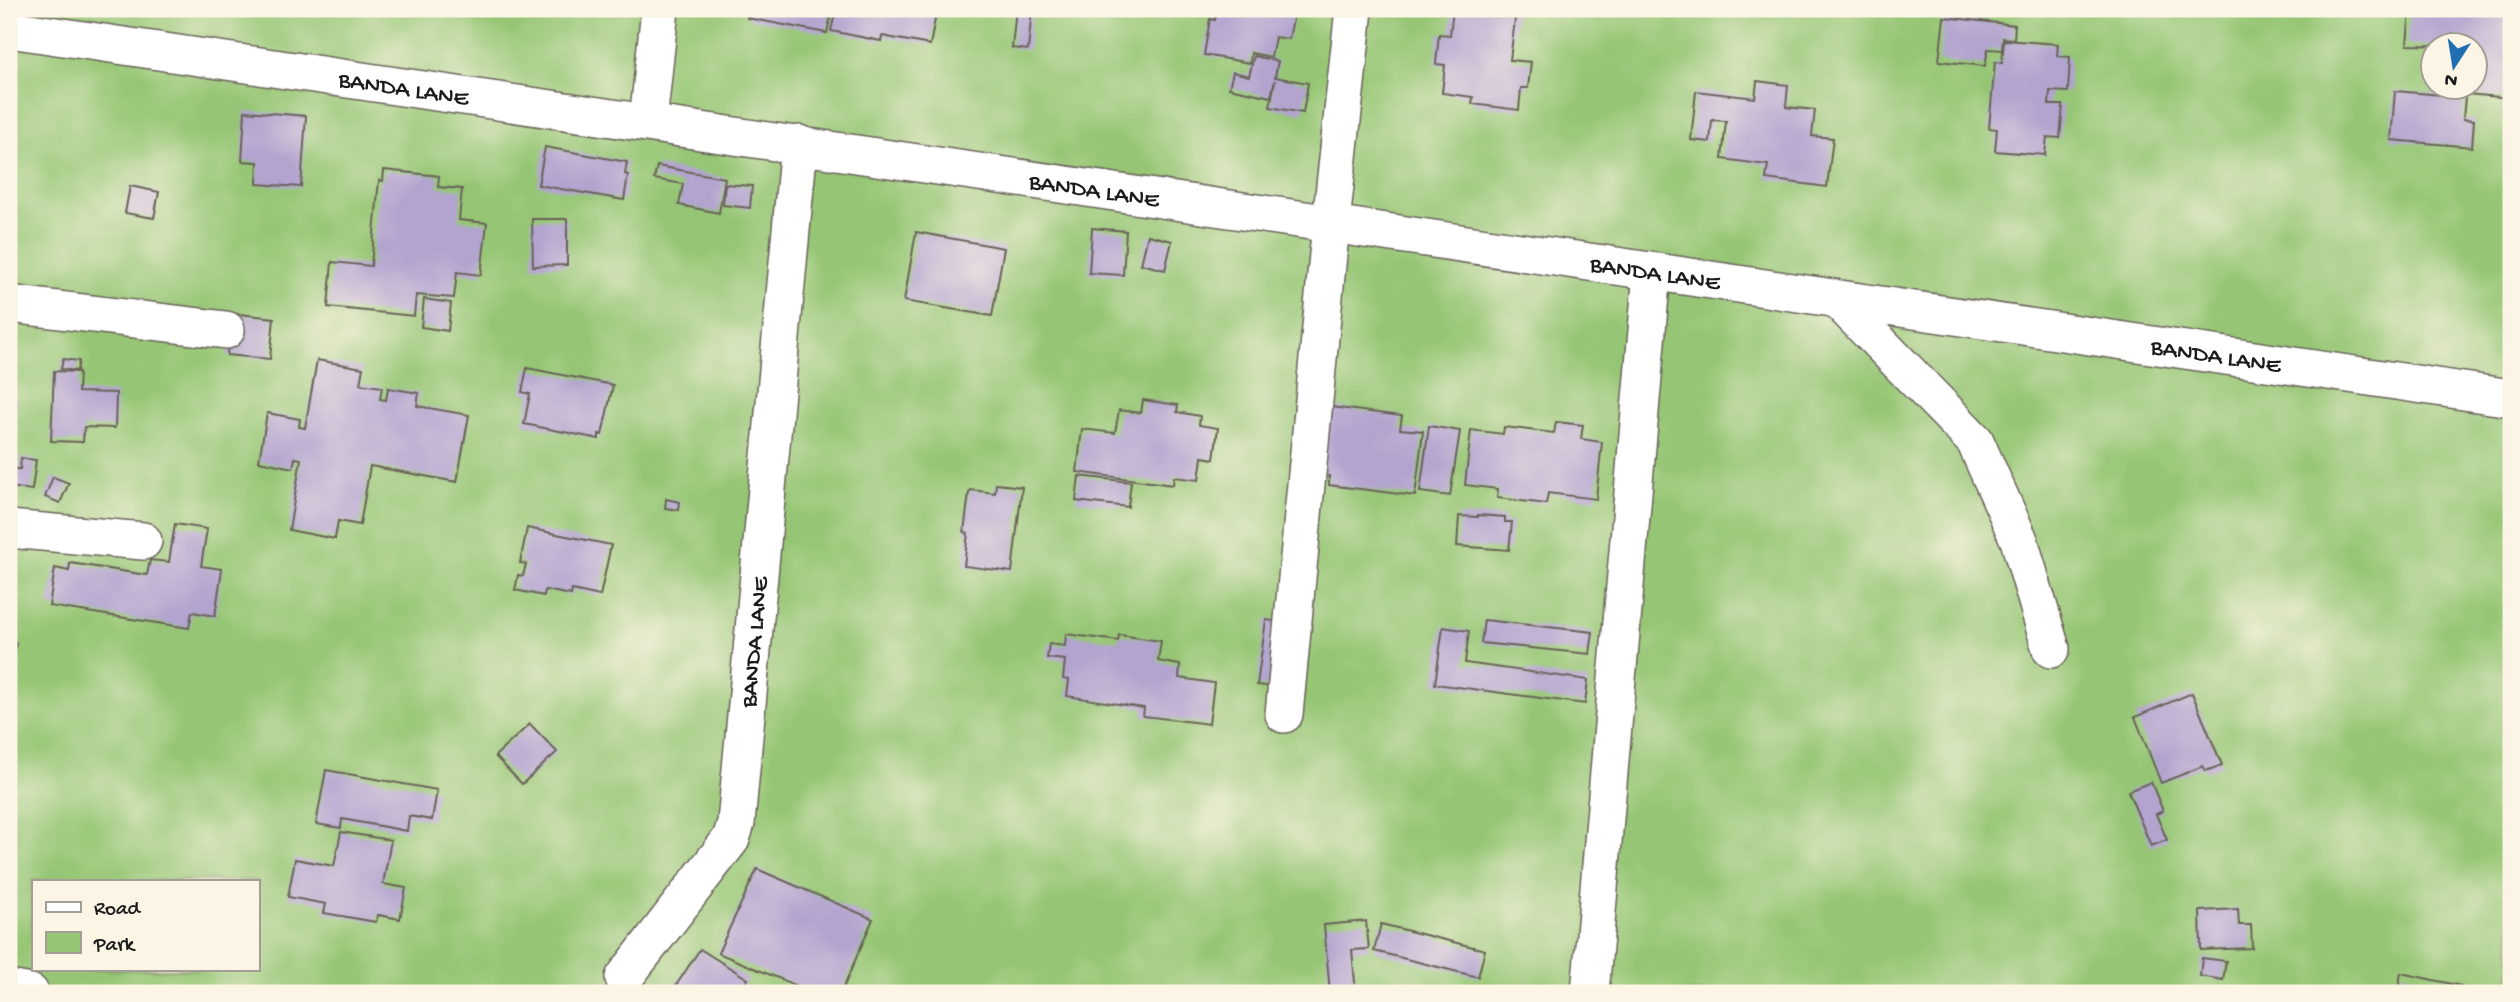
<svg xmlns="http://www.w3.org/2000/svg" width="2520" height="1002" viewBox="0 0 2520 1002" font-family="'Gochi Hand',sans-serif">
<rect width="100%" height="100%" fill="#fcf5e5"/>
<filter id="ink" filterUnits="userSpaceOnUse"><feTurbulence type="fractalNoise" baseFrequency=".0143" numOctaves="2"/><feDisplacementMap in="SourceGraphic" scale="14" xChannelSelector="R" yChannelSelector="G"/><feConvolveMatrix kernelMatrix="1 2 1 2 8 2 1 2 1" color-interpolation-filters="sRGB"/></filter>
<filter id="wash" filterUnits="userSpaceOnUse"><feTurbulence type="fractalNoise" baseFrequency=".00686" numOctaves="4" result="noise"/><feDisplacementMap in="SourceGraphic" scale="28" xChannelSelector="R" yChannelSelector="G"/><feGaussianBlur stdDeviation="1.57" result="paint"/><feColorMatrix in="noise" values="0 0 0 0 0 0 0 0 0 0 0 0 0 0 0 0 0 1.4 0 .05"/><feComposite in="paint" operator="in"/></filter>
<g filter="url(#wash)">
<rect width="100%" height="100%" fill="#f5e3c8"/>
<path fill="#96c675" stroke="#597148" stroke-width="2" fill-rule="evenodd" d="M9 9H2511V993H9ZM2432 46H2474V88H2432ZM33 881H257V969H33Z"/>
<g id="blocks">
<g fill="#b2a3cf">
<polygon points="749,9 832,9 827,33 747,18"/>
<polygon points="836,9 937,9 930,45 882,36 881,41 831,31"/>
<polygon points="1016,9 1032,9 1028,50 1012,48"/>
<polygon points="1217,9 1295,9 1289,39 1275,37 1271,57 1251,53 1250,63 1204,55 1210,19 1215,20"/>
<polygon points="1453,9 1494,9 1516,11 1510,60 1531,62 1528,88 1521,88 1519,110 1472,104 1473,97 1442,93 1445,65 1436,64 1439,34 1450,35"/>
<polygon points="2410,9 2511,9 2511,98 2455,93 2456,88 2474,88 2474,46 2407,45"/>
<polygon points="1944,17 2015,25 2014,39 2003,38 2002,50 1988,49 1985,66 1939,61"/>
<polygon points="2004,40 2058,44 2057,56 2070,57 2068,92 2050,91 2049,105 2063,105 2060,138 2047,137 2045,155 1995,151 1997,129 1989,128 1995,62 2002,63"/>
<polygon points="1254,56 1278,61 1275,77 1308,83 1303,113 1270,107 1275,80 1271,97 1229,88 1233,72 1249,76"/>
<polygon points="1757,81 1788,85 1786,107 1815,110 1812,136 1833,138 1827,187 1766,179 1768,165 1722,159 1726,121 1712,120 1710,142 1691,140 1696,91 1755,98"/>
<polygon points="2395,91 2465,97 2463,119 2474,120 2472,147 2391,140"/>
<polygon points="245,111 306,116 301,187 257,184 258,162 242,161"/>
<polygon points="545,147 627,162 625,174 628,175 624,200 538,185"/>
<polygon points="657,166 725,178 719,213 679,205 683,184 654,179"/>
<polygon points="384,170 439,176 438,187 462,189 459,220 487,223 481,275 457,272 454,298 416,295 414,316 328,307 332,262 371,266 379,180 383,181"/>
<polygon points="725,184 752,186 750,208 723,205"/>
<polygon points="130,186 159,192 154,218 125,213"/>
<polygon points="532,219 567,219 567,265 533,266"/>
<polygon points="1092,228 1126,231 1123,275 1089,273"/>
<polygon points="916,232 1004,248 992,316 904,301"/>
<polygon points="1148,235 1172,241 1165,270 1141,264"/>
<polygon points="424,299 451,303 448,331 421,327"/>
<polygon points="230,313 274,318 270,359 227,355"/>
<polygon points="63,359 79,361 77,371 61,369"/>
<polygon points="317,360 363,368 360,384 382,387 380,399 386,400 388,388 419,393 417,406 469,415 457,482 370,466 360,525 338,521 335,539 289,530 301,459 295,458 293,468 259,461 267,413 300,419 299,427 305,428"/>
<polygon points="527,368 613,385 602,435 599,434 599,439 524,424 530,394 522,392"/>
<polygon points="54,371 79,372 78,392 116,393 115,428 84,427 83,442 51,441"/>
<polygon points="9,398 16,398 14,462 9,462"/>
<polygon points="1143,400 1178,405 1177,412 1200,416 1199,425 1218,428 1214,459 1202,457 1199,480 1174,477 1173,485 1077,472 1082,429 1115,433 1119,410 1141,413"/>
<polygon points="1323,406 1402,416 1400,429 1423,431 1415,496 1329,485 1329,476 1315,474"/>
<polygon points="1556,422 1583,425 1581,439 1602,442 1596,499 1548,493 1546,504 1497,498 1498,489 1465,485 1471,430 1503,434 1504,427 1554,433"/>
<polygon points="1429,426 1460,431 1450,496 1420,492"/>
<polygon points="21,458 36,460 32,490 9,487 9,469 20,469"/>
<polygon points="1079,476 1131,482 1128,507 1076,501"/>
<polygon points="53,477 69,483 60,503 45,497"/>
<polygon points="996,484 1022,487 1012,572 964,566 968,533 964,532 969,493 971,490 995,493"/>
<polygon points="666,499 680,502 679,510 665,508"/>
<polygon points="1478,515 1505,517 1505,522 1512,522 1509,550 1457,546 1459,516 1478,517"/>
<polygon points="175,524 207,529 201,566 222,569 215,616 192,612 189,628 49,606 55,568 69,571 70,563 147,575 150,560 169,562"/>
<polygon points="527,528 611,545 600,596 572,590 571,595 545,590 544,596 515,590 518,575 523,576 526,564 520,563"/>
<polygon points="1266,620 1282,622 1273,687 1257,685"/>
<polygon points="1484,620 1593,632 1590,654 1481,643"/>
<polygon points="1443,627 1469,631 1465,663 1588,680 1585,704 1435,684"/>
<polygon points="1066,634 1118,641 1119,635 1161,641 1158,661 1180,665 1179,678 1214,683 1209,724 1143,716 1144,708 1067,696 1069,680 1063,679 1065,660 1047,658 1049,644 1065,646"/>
<polygon points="9,641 16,643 10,683 9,683"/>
<polygon points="2192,693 2222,765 2206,771 2203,766 2161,783 2135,717"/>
<polygon points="530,724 557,752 522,784 495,756"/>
<polygon points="326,770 437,790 432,820 409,816 407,831 342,819 341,828 316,824"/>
<polygon points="2151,782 2163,811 2156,814 2167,840 2151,846 2128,791"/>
<polygon points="341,832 391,840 383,884 406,888 400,919 378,915 376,922 324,913 326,904 288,897 295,859 334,866"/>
<polygon points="757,869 873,919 841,993 814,993 718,953"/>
<polygon points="2238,909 2239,925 2251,925 2252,948 2201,950 2200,911"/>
<polygon points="1366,921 1369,949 1352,950 1356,993 1330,993 1324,925"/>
<polygon points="1381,924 1485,950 1478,977 1374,951"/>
<polygon points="700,949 748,979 738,993 677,993 673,990"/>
<polygon points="2202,958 2226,961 2223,980 2200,976"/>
<polygon points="2401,973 2461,986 2460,993 2397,993"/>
</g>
</g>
</g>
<g filter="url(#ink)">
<use href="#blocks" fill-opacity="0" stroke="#686258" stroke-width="2"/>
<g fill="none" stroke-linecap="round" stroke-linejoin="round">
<defs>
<g id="minor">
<path id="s1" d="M9 29 2511 398"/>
<polyline points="648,122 660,9"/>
<polyline points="1838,300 1975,441 2019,540 2051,649"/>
<polyline points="9,304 226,330"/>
<polyline points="9,529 143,541"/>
<polyline points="1284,714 1331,223 1354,9"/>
<path id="s2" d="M624 978 731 839 736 823 799 144"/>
<polyline points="9,989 30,993"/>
<polyline points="1590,993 1652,272"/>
</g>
</defs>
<use href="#minor" stroke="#686258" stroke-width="40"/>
<use href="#minor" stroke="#fff" stroke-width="37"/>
</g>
</g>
<g text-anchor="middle" stroke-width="7" stroke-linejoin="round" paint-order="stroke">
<g font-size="24" fill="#1c1c1c" stroke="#fcf5e5">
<text dy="8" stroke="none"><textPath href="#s1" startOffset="399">BANDA LANE</textPath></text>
<text dy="8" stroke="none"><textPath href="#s1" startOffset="1097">BANDA LANE</textPath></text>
<text dy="8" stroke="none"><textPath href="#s1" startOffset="1664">BANDA LANE</textPath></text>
<text dy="8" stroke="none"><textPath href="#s1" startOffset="2231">BANDA LANE</textPath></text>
<text dy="8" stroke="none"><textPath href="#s2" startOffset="374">BANDA LANE</textPath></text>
</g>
</g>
<rect width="2520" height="1002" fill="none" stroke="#fcf5e5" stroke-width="35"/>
<rect x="32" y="880" width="228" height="91" fill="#fcf5e5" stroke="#a29e95" stroke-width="2"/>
<rect x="46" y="902" width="35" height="10" fill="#ffffff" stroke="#a29e95" stroke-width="2"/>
<text x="94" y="914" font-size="21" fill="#1c1c1c">Road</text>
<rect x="46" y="932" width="35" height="21" fill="#96c675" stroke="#a29e95" stroke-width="2"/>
<text x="94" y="950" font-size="21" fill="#1c1c1c">Park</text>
<g transform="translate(2454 66) rotate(192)"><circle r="33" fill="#fcf5e5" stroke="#a29e95" stroke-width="2"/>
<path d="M0-5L12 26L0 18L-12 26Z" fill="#1f6fb2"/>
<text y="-10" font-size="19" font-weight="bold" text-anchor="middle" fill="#1c1c1c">N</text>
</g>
</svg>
